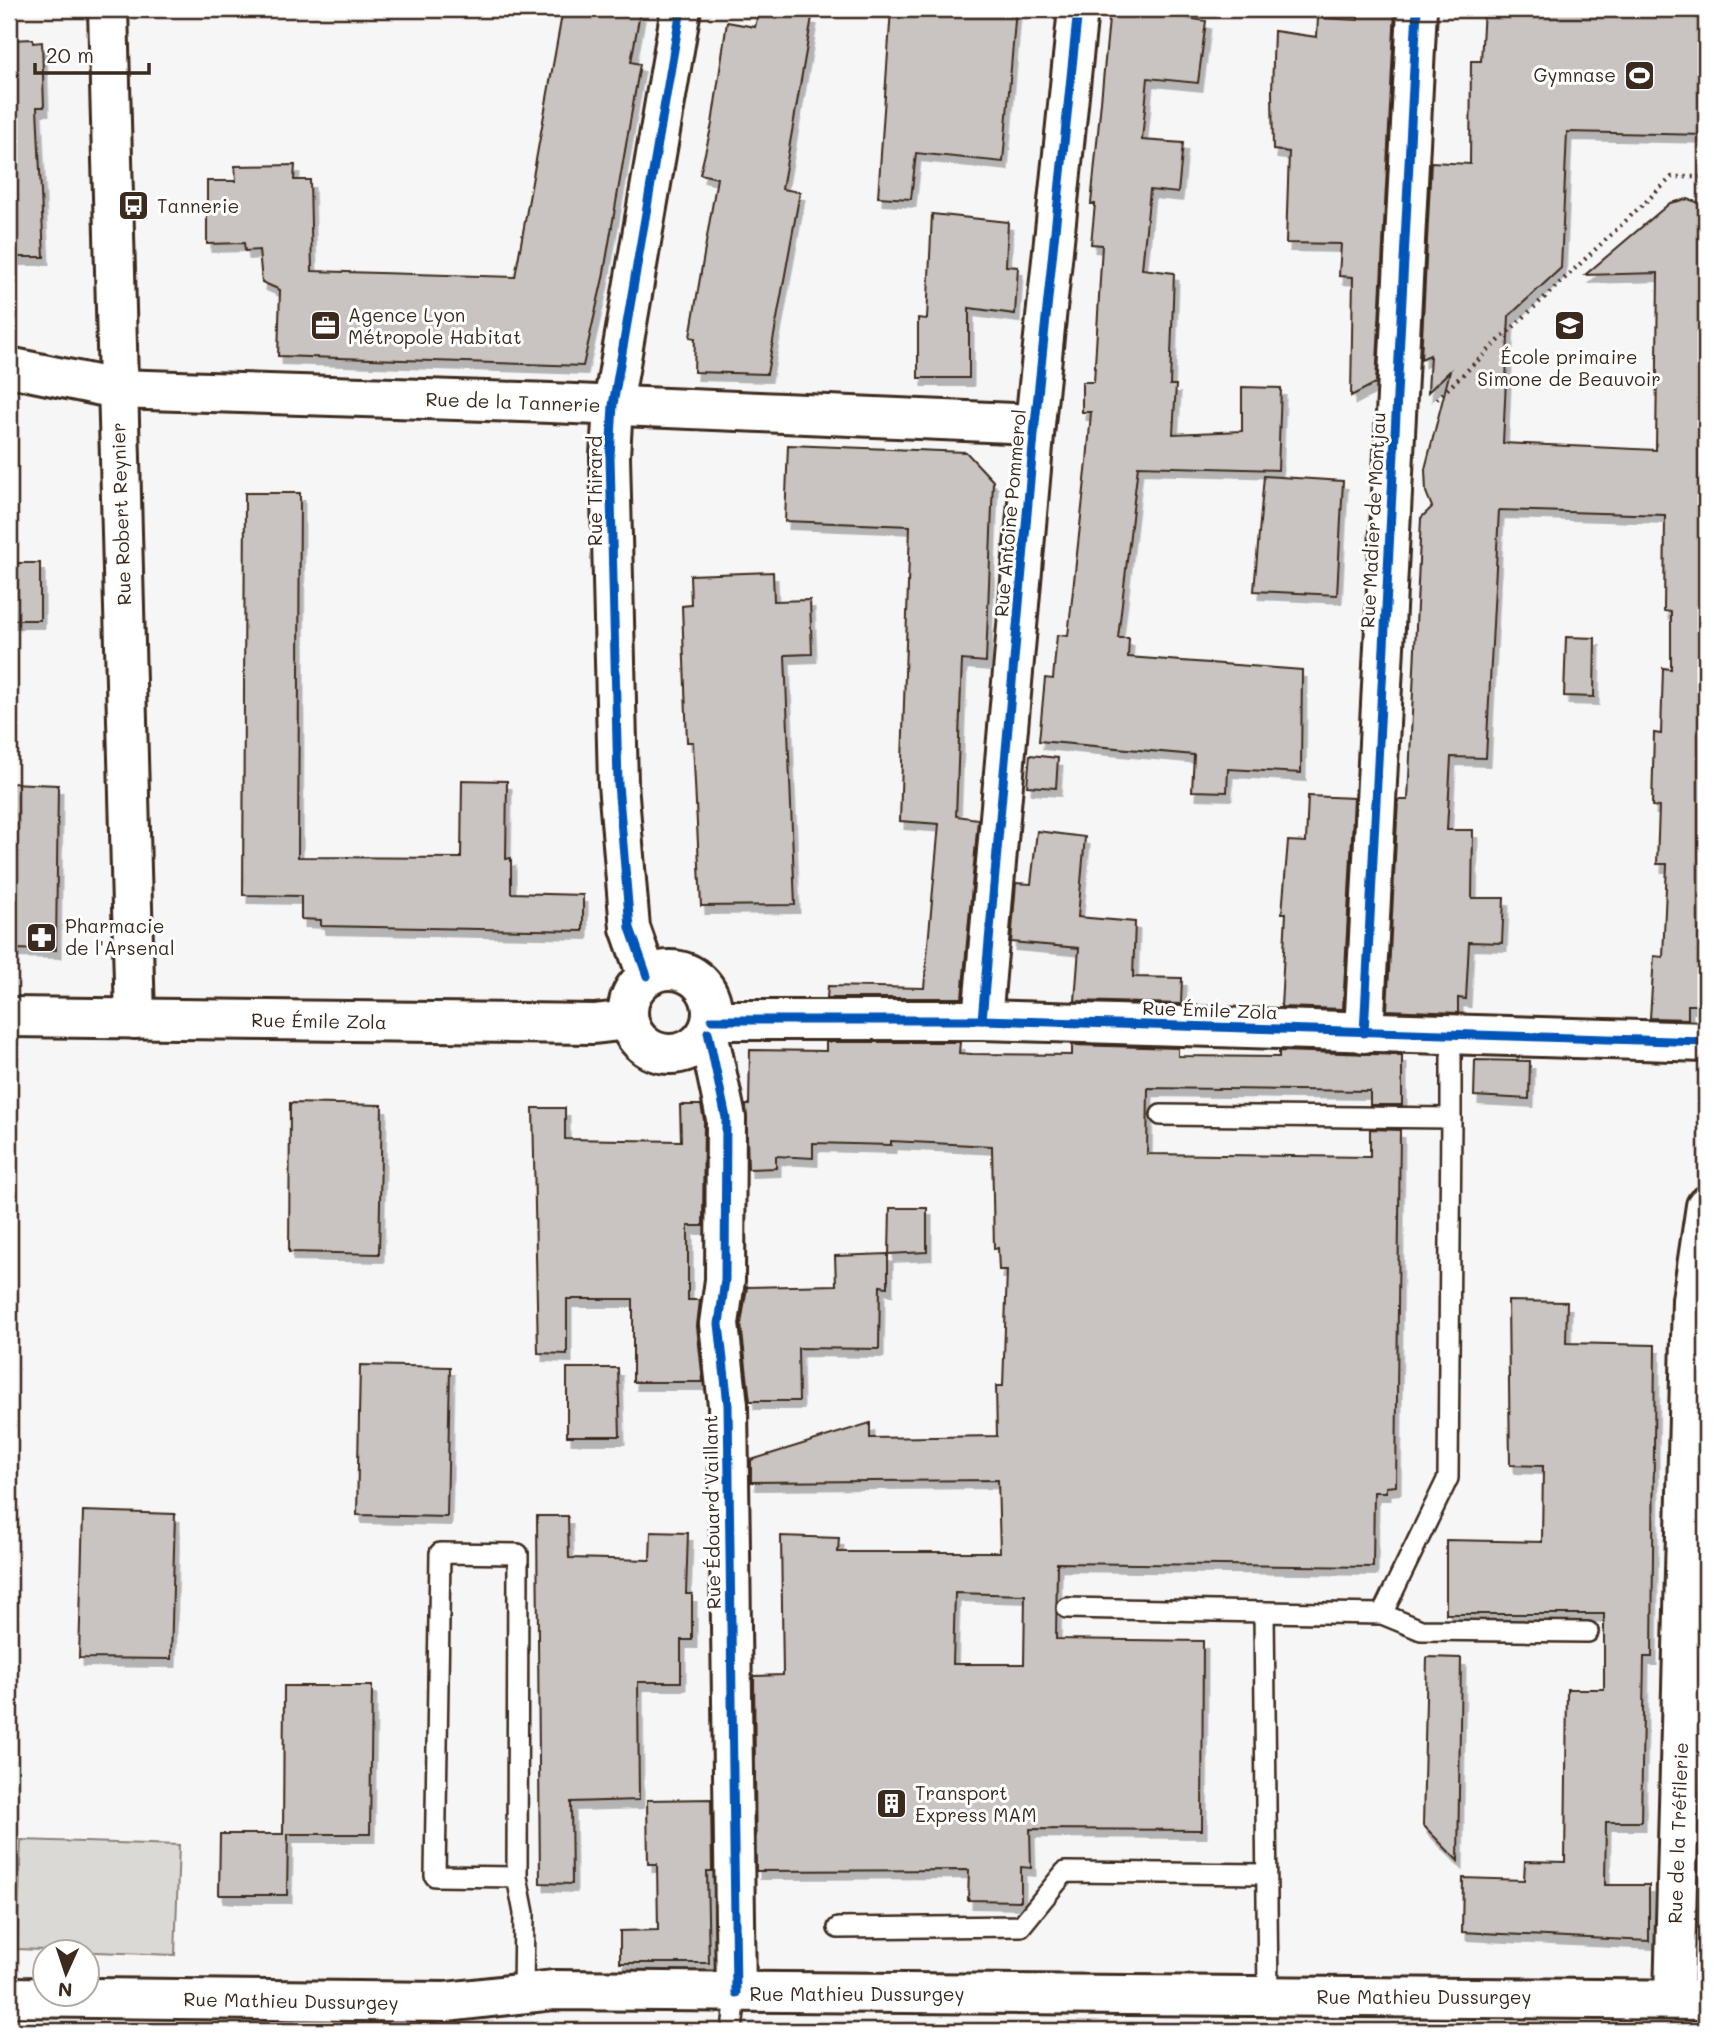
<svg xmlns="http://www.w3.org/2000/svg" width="1715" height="2040" viewBox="0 0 1715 2040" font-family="Mali,sans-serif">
<defs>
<filter id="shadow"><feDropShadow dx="4.5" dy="8" stdDeviation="0" flood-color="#0004"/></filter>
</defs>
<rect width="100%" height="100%" fill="#f7f6f6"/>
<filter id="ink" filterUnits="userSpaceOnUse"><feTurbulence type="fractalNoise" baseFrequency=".0143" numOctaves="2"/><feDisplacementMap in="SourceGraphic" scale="14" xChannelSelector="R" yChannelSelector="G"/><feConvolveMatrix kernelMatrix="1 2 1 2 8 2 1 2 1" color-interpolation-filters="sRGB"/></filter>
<g filter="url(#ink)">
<polygon fill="#dbd9d6" stroke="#8b827a" stroke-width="2" points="21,1840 179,1845 175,1955 17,1949"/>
<g fill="#c9c3c1" stroke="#3b2a1e" stroke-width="2" fill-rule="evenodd" filter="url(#shadow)">
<polygon points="563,9 617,9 640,13 631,62 640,64 603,278 583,366 278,356 280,290 262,282 259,250 245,251 244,243 207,244 207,181 236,181 235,166 295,165 294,180 310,180 312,271 515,277"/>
<polygon points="891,9 1016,9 1003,162 916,153 911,199 878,197"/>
<polygon points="1110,9 1156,9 1155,13 1206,21 1198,83 1148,78 1142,140 1183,143 1178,193 1150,190 1142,269 1174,273 1170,385 1176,385 1173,434 1242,431 1242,387 1281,388 1278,470 1138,466 1118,638 1129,638 1128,657 1302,670 1301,773 1228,769 1227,792 1192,791 1194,755 1039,741 1045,678 1053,679 1057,635 1068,636 1087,462 1091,412 1082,412 1082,382 1094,382 1102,245 1091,244 1095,204 1091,204"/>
<polygon points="1358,9 1395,9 1376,383 1351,396 1353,277 1339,276 1341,244 1286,243 1289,152 1273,150 1272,92 1274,31 1317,37 1318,18 1358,20"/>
<polygon points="1484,9 1706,9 1706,135 1567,132 1561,268 1509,316 1503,443 1656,450 1658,273 1585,275 1670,203 1688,199 1706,205 1706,1005 1688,1005 1688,1019 1650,1018 1654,956 1663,957 1667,864 1657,864 1659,807 1652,806 1654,733 1661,734 1663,668 1671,669 1671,612 1664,611 1665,515 1499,510 1486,758 1451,757 1447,830 1473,830 1472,898 1504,898 1502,943 1469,942 1466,999 1458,998 1458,1013 1387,1010 1398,800 1408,800 1421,518 1432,507 1426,492 1425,469 1450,371 1428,392 1430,355 1421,359 1431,162 1470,164 1471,61 1481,61"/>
<polygon points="759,10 812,17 782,189 800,192 767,374 694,372 695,338 690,337 717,178 700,174 712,124 727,22 755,27"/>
<polygon points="33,39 33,43 42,42 44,107 37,107 44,257 9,257 9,40"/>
<polygon points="932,214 1008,222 1006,266 1018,267 1015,314 969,308 969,378 918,378 918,318 927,319"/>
<polygon points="788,445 966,452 993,481 986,662 962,660 956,816 978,819 962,998 827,998 828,986 924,988 939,824 900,821 910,526 785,521"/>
<polygon points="1264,476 1343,481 1337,595 1254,591"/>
<polygon points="245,493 300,493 298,857 461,858 462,780 507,781 506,859 511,858 511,893 583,895 583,931 321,926 321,920 301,919 301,896 243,895"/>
<rect x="9" y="563" width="31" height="57"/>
<polygon points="773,572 774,601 810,600 812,654 785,655 795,905 701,906 693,742 687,742 682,606 691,605 690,575"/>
<polygon points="1566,637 1595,638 1594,697 1564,696"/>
<polygon points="1030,755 1058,758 1056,788 1027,786"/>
<polygon points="9,783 58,785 56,950 9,949"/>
<polygon points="1308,796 1354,798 1343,1009 1281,1007 1286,913 1282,913 1288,841 1306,842"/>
<polygon points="1037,831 1085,837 1078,917 1135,922 1133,977 1182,978 1181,1004 1075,1001 1079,948 1011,942 1016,883 1031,884"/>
<path d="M826 1042H960L959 1053 972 1054 1072 1055V1045L1178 1048V1056L1279 1057V1051L1402 1055V1105H1370V1091L1148 1088 1147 1154 1370 1157V1129L1400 1130 1396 1486 1386 1487V1492H1374L1373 1567 1057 1563 1056 1639 1203 1641 1202 1830 1030 1829 1031 1868 1021 1867V1901L968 1900 969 1870 756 1871 754 1676 783 1675 781 1536 839 1538 838 1552H1000L998 1480 751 1482V1460L870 1423V1438L997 1436 996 1386H1003L1007 1270H999L998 1248 994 1249 992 1146 891 1141V1145L813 1143V1158L776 1156V1168L748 1169 746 1105H749L750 1050 826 1051ZM955 1593 1025 1595 1024 1664H953Z"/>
<polygon points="1475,1060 1530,1061 1529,1099 1474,1096"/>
<polygon points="290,1103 382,1105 379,1254 289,1252"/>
<polygon points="680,1105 701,1105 704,1120 703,1226 688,1226 688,1300 700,1300 697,1326 703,1382 633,1382 633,1299 567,1299 567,1354 538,1353 533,1108 565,1108 565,1139 681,1141"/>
<polygon points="890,1208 927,1208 927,1252 889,1254"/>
<polygon points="888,1254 888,1287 880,1286 879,1349 798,1348 799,1401 750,1401 741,1324 747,1287 836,1285 835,1256"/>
<polygon points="1508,1301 1567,1302 1566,1343 1655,1345 1652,1657 1644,1657 1641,1822 1606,1822 1605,1885 1649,1885 1649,1941 1462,1932 1463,1878 1524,1880 1525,1861 1565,1862 1567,1689 1604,1689 1604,1614 1446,1614 1446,1540 1542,1542 1543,1466 1510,1465"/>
<polygon points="360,1365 450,1367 447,1517 357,1515"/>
<polygon points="567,1368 618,1368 620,1436 567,1436"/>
<polygon points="83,1511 175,1514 171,1659 79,1658"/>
<polygon points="537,1516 568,1516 569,1558 650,1560 651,1532 688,1533 686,1594 692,1594 692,1640 681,1640 681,1682 638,1682 639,1800 571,1802 572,1884 540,1883"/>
<polygon points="1427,1657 1461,1658 1458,1861 1423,1825"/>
<polygon points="284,1686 372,1686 370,1834 288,1834 287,1895 219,1895 220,1834 283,1834"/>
<polygon points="711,1799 712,1871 707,1871 709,1963 620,1963 620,1931 658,1930 657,1864 648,1864 647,1800"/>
</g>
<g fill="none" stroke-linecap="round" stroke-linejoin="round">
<defs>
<g id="lane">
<polyline points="1161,1115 1451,1118 1448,1478 1382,1614 1264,1612 1268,1997"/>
<polyline points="1451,1118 1451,1056"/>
<polyline points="1067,1608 1264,1612"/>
<polyline points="1382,1614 1421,1630 1588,1632"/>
<polyline points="517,1877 435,1876 440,1553 518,1554 517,1877 524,1913 523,1993"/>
<polyline points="838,1928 1021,1926 1065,1872 1266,1874"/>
<polyline points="732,2031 736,1993"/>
</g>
<g id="street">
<polyline points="108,9 135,1019"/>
<polyline points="9,367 116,389 551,403 1035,424"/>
<circle cx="670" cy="1012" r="42"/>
<polyline points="647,976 630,928 618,784 610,456 613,405 681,9"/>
<polyline points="9,1017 594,1024 628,1020"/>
<polyline points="712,1020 982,1020 1706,1042"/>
<polyline points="982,1020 1035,424 1078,9"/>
<polyline points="708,1032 726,1118 725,1280 719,1324 728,1405 736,1993"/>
<polyline points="1364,1033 1417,9"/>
<polyline points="9,1997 446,2002 554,1990 1706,2000"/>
<polyline points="1674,1999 1692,1300 1706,1206"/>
</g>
</defs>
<use href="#lane" stroke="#3b2a1e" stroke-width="24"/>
<use href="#street" stroke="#3b2a1e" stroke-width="44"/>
<polyline stroke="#3b2a1e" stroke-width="4.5" stroke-dasharray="2 5" stroke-linecap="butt" points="1437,399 1672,177 1706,177"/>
<use href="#lane" stroke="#fff" stroke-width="19"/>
<use href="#street" stroke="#fff" stroke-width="38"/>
<defs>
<g id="cycleway">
<polyline points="647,976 630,928 618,784 610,456 613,405 681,9"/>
<polyline points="712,1020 982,1020 1706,1042"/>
<polyline points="982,1020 1035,424 1078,9"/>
<polyline points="708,1032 726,1118 725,1280 719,1324 728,1405 736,1993"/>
<polyline points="1364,1033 1417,9"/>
</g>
</defs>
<use href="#cycleway" stroke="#fff" stroke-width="13"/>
<use href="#cycleway" stroke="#0057b8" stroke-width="9"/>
</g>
</g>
<defs>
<symbol id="stadium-square" viewBox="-11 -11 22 22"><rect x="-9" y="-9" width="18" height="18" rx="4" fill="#3b2a1e" stroke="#fff"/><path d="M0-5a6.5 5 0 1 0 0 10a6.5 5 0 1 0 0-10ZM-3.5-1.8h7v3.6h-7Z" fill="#fff"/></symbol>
<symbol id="bus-square" viewBox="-11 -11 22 22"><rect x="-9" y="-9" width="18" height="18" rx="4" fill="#3b2a1e" stroke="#fff"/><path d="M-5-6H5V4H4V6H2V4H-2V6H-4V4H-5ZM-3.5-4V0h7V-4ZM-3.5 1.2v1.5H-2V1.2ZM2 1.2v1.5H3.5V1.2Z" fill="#fff"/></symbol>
<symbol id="office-square" viewBox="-11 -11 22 22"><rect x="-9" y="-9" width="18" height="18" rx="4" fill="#3b2a1e" stroke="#fff"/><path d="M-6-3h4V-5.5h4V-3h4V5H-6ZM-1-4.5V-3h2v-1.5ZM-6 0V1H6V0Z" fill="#fff"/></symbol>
<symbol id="school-square" viewBox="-11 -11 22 22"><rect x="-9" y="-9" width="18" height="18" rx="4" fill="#3b2a1e" stroke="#fff"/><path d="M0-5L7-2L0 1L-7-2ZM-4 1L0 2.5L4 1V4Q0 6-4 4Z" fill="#fff"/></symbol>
<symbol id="pharmacy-square" viewBox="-11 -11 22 22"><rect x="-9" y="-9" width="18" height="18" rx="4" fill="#3b2a1e" stroke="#fff"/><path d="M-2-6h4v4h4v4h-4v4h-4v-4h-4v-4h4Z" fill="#fff"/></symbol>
<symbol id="building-square" viewBox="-11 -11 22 22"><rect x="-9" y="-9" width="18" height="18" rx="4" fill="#3b2a1e" stroke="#fff"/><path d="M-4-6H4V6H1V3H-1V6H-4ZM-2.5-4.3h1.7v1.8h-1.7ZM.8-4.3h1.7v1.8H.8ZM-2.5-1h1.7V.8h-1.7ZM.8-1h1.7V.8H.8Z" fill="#fff"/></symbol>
</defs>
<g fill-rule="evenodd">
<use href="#stadium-square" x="1622" y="58" width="35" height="35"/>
<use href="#bus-square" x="116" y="188" width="35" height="35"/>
<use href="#office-square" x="308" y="308" width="35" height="35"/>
<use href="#school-square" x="1552" y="308" width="35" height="35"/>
<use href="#pharmacy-square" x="24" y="920" width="35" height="35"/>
<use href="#building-square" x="874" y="1786" width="35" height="35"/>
</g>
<g text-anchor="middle" stroke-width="6" stroke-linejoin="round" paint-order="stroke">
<g font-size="19" fill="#3b2a1e" stroke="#fff" text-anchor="start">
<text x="1616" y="82" text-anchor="end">Gymnase</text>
<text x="157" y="213">Tannerie</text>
<text x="348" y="322">Agence Lyon<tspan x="348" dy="22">Métropole Habitat</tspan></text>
<text x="1569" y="364" text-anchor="middle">École primaire<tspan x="1569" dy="22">Simone de Beauvoir</tspan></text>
<text x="65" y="933">Pharmacie<tspan x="65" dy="22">de l'Arsenal</tspan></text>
<text x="915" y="1800">Transport<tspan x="915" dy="22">Express MAM</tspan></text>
</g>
<g font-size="19" fill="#3b2a1e" stroke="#fff">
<text transform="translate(513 402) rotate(2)" y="7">Rue de la Tannerie</text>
<text transform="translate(595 491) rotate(-90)" y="7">Rue Thirard</text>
<text transform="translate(1010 513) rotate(-85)" y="7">Rue Antoine Pommerol</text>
<text transform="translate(121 514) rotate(-92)" y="7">Rue Robert Reynier</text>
<text transform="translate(1373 520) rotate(-87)" y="7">Rue Madier de Montjau</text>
<text transform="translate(1210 1010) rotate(2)" y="7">Rue Émile Zola</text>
<text transform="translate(319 1021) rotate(1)" y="7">Rue Émile Zola</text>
<text transform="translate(712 1512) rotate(-91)" y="7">Rue Édouard Vaillant</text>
<text transform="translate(1678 1833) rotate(-88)" y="7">Rue de la Tréfilerie</text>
<text x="857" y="2001">Rue Mathieu Dussurgey</text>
<text x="1424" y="2004">Rue Mathieu Dussurgey</text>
<text transform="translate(291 2001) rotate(1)" y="7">Rue Mathieu Dussurgey</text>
</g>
</g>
<rect width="1715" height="2040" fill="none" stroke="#fff" stroke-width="35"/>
<rect x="18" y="18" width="1680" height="2005" fill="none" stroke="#3b2a1e" stroke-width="2.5" filter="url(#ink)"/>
<g transform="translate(66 1973) rotate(183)"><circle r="33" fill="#ffffff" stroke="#b1aaa5" stroke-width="2"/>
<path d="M0-5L12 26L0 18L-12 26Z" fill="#3b2a1e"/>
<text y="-10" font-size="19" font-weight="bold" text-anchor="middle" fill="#3b2a1e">N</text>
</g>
<path d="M35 63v10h114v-10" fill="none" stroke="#3b2a1e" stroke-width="3.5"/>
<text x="46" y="63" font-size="21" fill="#3b2a1e" stroke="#ffffff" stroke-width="5" paint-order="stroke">20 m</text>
</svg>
